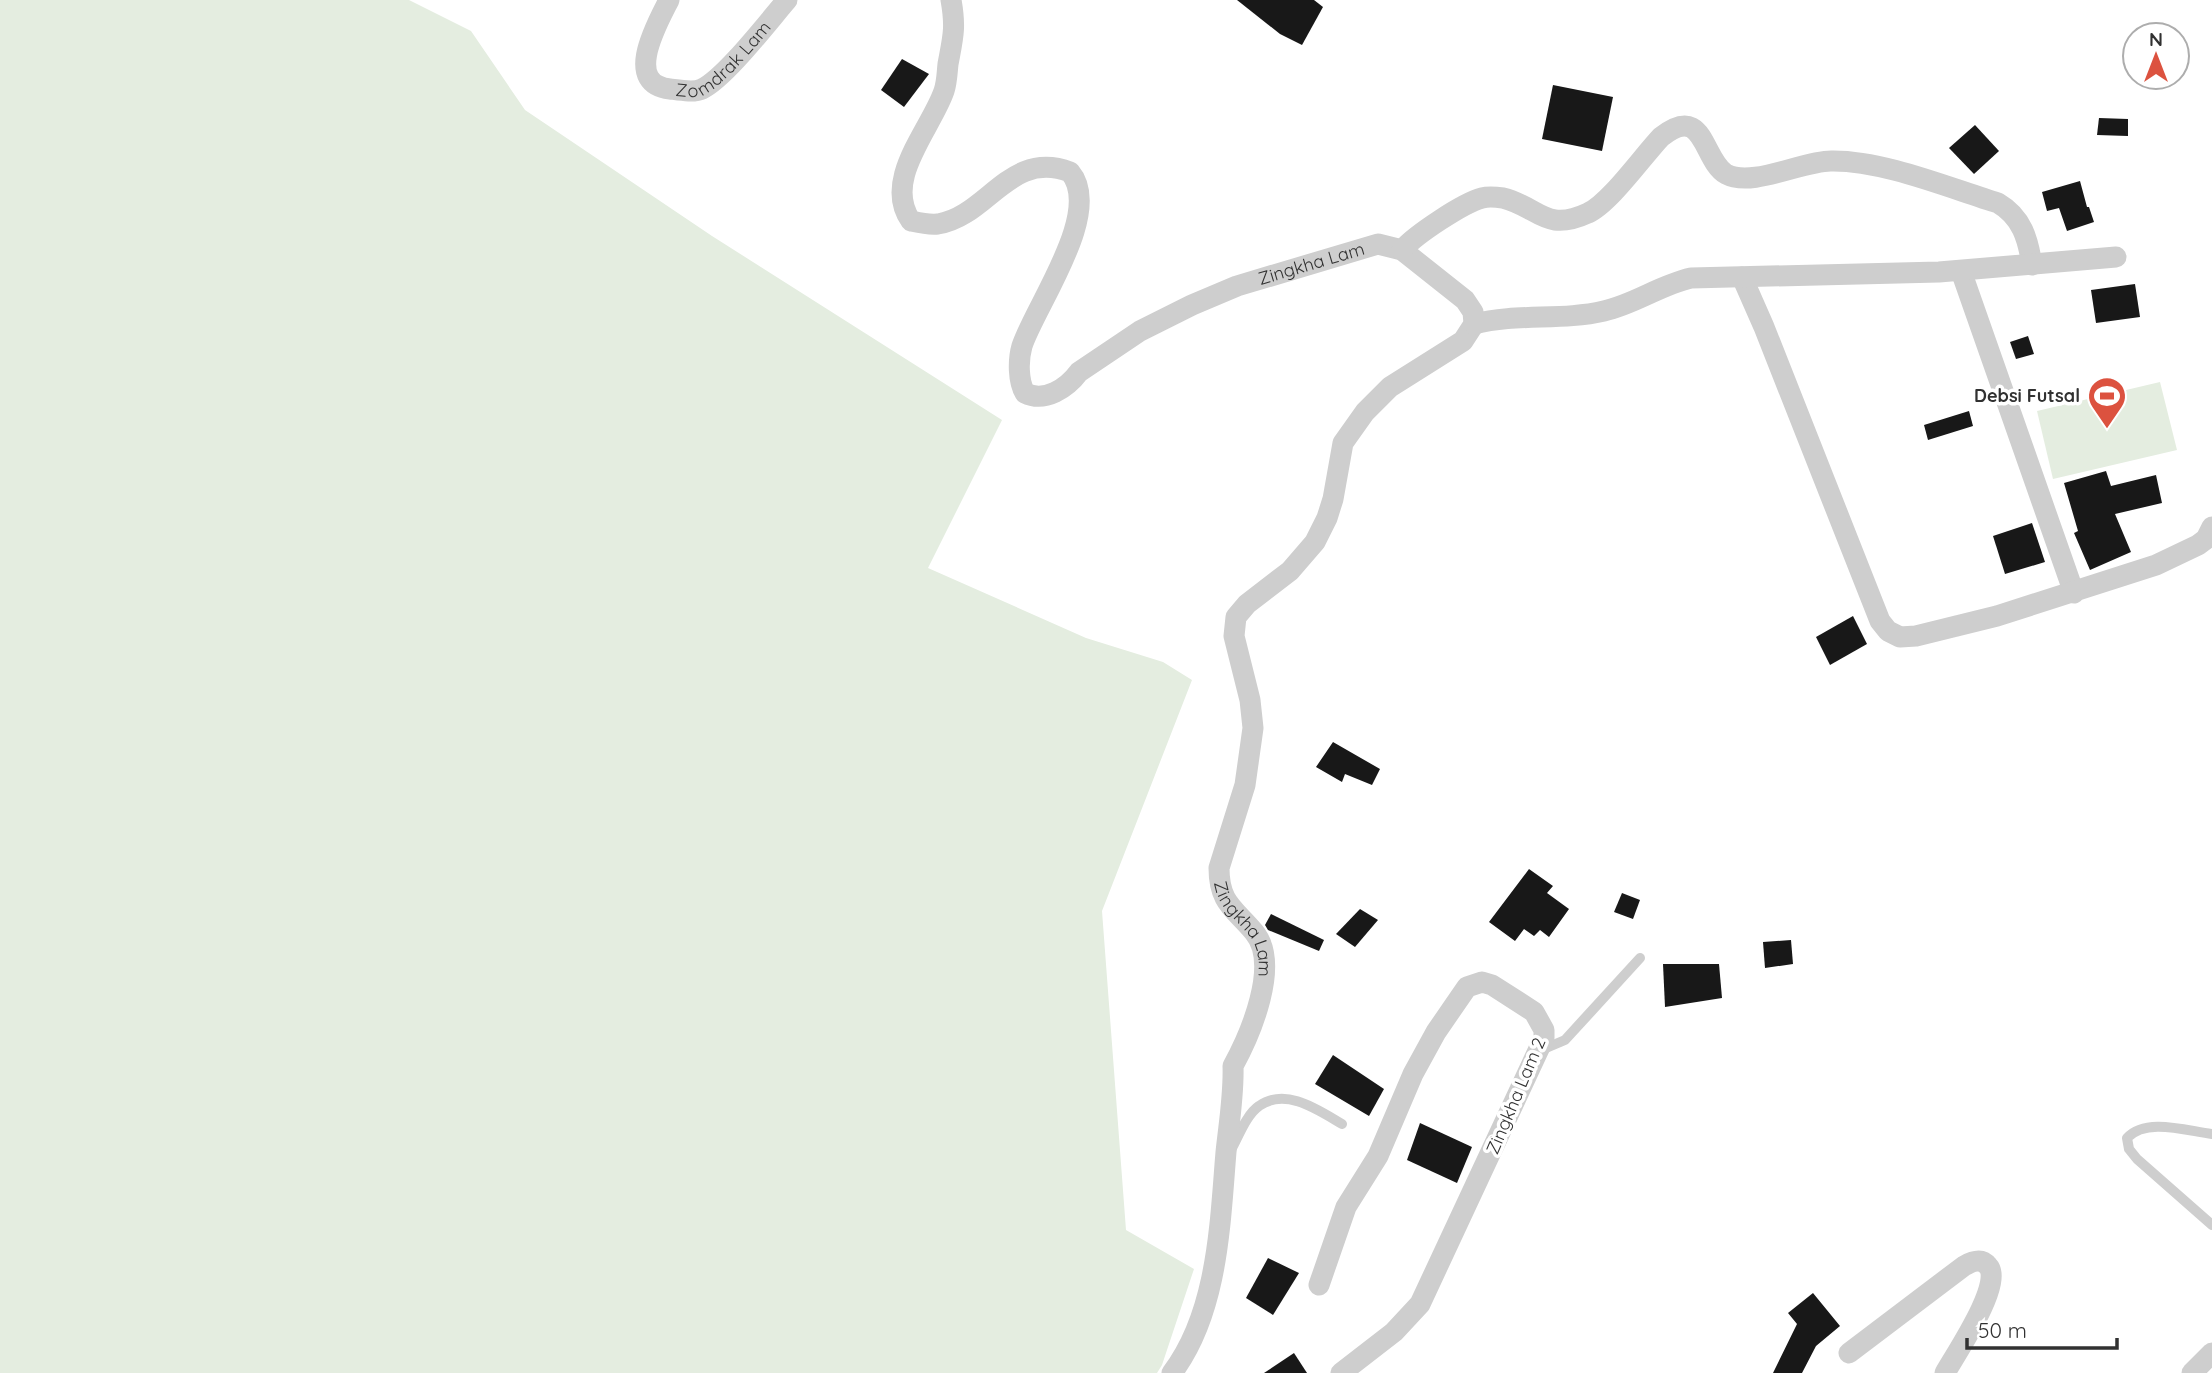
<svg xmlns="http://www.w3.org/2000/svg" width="2212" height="1373" viewBox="0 0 2212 1373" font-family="Quicksand,sans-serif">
<rect width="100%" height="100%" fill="#fff"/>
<g fill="#e4ede0">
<polygon points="0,0 409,0 471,31 525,110 712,236 1002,420 928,568 1086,638 1163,662 1192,680 1102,911 1126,1230 1194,1269 1162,1365 1157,1373 0,1373"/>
<polygon points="2160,382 2177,450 2053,479 2037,411"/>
</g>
<g fill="#181818">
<polygon points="1237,0 1314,0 1323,7 1302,45 1280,34"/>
<polygon points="902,59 929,74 904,107 881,90"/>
<polygon points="1553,85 1613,97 1602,151 1542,139"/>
<polygon points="2099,118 2128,119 2128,136 2097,135"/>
<polygon points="1975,125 1999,151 1974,174 1949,148"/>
<polygon points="2080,181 2087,207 2089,207 2094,222 2067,231 2059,208 2047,211 2042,192"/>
<polygon points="2135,284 2140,317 2096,323 2091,290"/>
<polygon points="2028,336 2034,354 2016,359 2010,342"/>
<polygon points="1969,411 1973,426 1928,440 1924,425"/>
<polygon points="2106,471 2111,486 2156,475 2162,503 2115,514 2131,552 2090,570 2074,533 2078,531 2064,483"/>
<polygon points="2032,523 2045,562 2005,574 1993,536"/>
<polygon points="1853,616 1867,644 1830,665 1816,637"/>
<polygon points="1333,742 1380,769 1372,785 1345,774 1342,782 1316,767"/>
<polygon points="1529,869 1553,886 1547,893 1569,909 1549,937 1540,930 1534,936 1524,929 1515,941 1489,922"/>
<polygon points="1622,893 1640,900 1633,919 1614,912"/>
<polygon points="1360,909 1378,920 1355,947 1336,934"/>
<polygon points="1271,914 1324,940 1319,951 1268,930 1265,925"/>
<polygon points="1791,940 1793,964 1765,968 1763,942"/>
<polygon points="1663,964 1719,964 1722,998 1665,1007"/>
<polygon points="1333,1055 1384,1089 1369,1116 1315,1084"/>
<polygon points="1420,1123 1472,1147 1457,1183 1407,1160"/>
<polygon points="1268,1258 1299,1273 1273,1315 1246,1298"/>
<polygon points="1813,1293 1840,1326 1816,1346 1802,1373 1773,1373 1797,1324 1788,1313"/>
<polygon points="1294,1353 1307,1373 1264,1373"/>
</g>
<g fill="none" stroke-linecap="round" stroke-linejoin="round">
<g stroke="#cecece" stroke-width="10">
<polyline points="1539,1051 1565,1040 1640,958"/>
<path d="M2212 1134C2187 1131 2146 1117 2127 1138L2129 1149 2137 1159 2212 1225"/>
<path d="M1232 1148C1239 1135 1247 1114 1259 1106 1286 1087 1318 1110 1342 1124"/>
</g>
<g stroke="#cecece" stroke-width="21">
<path id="s1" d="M669 0C658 22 622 84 670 89 678 90 694 93 702 89 725 78 768 22 787 0"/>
<path id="s2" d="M951 0C956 28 953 37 948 64 947 73 947 82 944 91 931 129 882 180 911 221 920 223 928 225 938 224 988 216 1010 149 1070 172 1104 212 1035 306 1022 346 1018 360 1018 381 1025 393 1045 403 1067 388 1079 372L1140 331 1192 305 1237 286 1378 244 1402 250 1465 300 1473 312 1474 324 1463 341 1390 387 1365 412 1343 443 1333 499 1327 518 1315 542 1290 571 1247 604 1236 617 1234 636 1250 700 1253 728 1245 785 1219 868C1219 903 1234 908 1254 932 1281 964 1250 1035 1233 1066 1234 1094 1229 1124 1226 1152 1220 1224 1218 1312 1172 1373"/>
<path d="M1402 250C1415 235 1463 203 1482 198 1489 196 1496 197 1503 198 1539 207 1545 233 1588 213 1609 204 1643 156 1661 137 1705 102 1702 160 1726 174 1752 188 1802 161 1831 161 1882 160 1949 188 1998 203 2022 217 2028 239 2032 265"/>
<polyline points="1961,271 2074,593"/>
<polyline points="1742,277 1764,327 1880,621 1888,631 1900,637 1916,636 1997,616 2156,565 2198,545 2206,539 2212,527"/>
<path d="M1474 324C1517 313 1562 321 1604 311 1635 304 1660 285 1691 278L1939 272 2116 257"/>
<polyline points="1319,1285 1346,1207 1378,1156 1413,1074 1436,1032 1467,987 1482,982 1492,985 1534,1012 1544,1030 1544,1038 1420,1304 1394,1332 1341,1373"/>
<path d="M1849 1353 1964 1266C1971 1262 1981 1257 1988 1266 2004 1283 1955 1355 1945 1373"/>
<polyline points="2192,1373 2212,1353"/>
</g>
</g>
<defs>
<symbol id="stadium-pin" viewBox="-11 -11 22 30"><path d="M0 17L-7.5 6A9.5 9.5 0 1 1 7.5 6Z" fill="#dc523f" stroke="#fff"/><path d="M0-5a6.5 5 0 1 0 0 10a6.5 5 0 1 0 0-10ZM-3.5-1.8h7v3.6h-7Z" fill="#fff"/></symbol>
</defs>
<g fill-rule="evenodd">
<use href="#stadium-pin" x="2085" y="374" width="44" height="60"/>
</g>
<g text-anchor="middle" stroke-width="7" stroke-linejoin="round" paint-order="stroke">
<g font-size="18" fill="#313131" stroke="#fff">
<text dy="6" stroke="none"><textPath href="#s1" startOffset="173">Zomdrak Lam</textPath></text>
<text dy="6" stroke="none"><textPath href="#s2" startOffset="966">Zingkha Lam</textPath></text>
<text dy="6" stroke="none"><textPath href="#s2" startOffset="1886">Zingkha Lam</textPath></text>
<text transform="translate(1516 1096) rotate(-67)" y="6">Zingkha Lam 2</text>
</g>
<g font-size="18" font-weight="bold" fill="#313131" stroke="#fff" text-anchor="end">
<text x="2080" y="402">Debsi Futsal</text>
</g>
</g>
<g transform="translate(2156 56)"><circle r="33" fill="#ffffff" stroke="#adadad" stroke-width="2"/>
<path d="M0-5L12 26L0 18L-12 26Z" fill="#dc523f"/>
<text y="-10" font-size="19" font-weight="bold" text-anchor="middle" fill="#313131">N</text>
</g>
<path d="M1967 1338v10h150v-10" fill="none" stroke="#313131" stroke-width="3.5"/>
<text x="1978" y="1338" font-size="21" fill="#313131" stroke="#ffffff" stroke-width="5" paint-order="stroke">50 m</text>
</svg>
